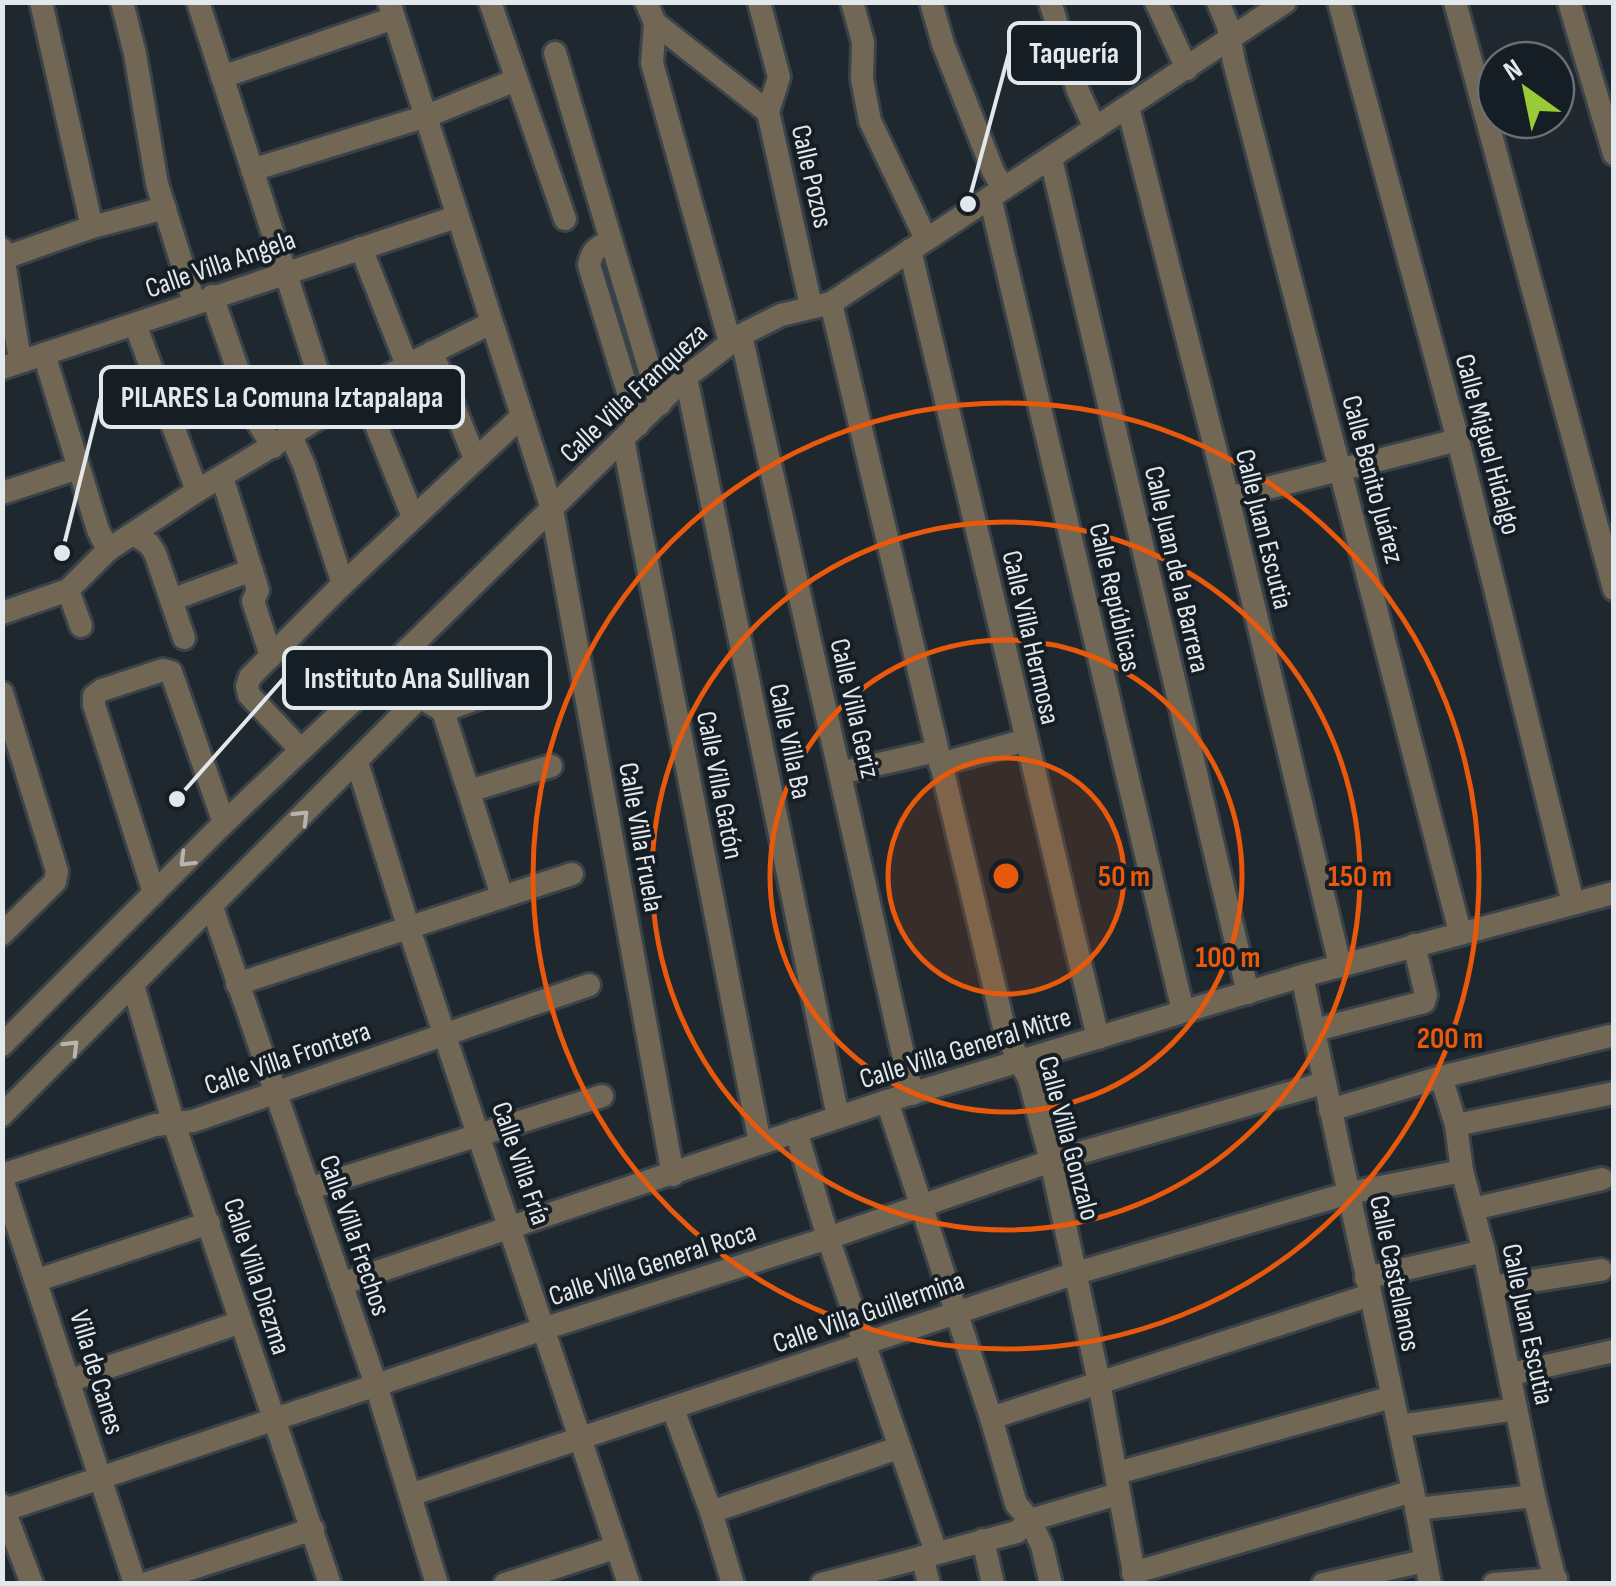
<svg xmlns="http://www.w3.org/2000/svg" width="1616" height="1586" viewBox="0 0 1616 1586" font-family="'Sofia Sans Condensed',sans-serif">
<rect width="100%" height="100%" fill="#1f272f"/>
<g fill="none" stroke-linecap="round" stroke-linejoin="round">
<defs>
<g id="minor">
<polyline points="41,2 92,227"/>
<polyline points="122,2 135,54 157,184 194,302"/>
<polyline points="198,2 317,370 341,406"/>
<polyline points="389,2 552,509 673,1175"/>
<polyline points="490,2 565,219"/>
<polyline points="646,2 655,23 768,112"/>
<polyline points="759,2 779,77 768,112 811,306"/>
<polyline points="852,2 863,42 862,79 870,121 926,239"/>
<polyline points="931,2 943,44 993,171 1003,188"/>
<polyline points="1050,2 1078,91 1095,128"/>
<polyline points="1156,2 1187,69"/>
<polyline points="1218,2 1228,26 1234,62 1460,932"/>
<polyline points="1339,2 1458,440 1573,903"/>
<polyline points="1455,2 1614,589"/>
<polyline points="1569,2 1614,154"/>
<polyline points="655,23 652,63 730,342"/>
<polyline points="555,53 660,404"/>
<polyline points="222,77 394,18"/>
<polyline points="1128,107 1228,498 1340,965"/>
<polyline points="1051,159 1248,993"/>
<polyline points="252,170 427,116 516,80"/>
<polyline points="990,197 1183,1011"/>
<path d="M611 241C597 247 592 250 589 265L638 425"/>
<polyline points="361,248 407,365"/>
<polyline points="2,249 18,348 24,361"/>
<polyline points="910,250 1098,1038"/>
<polyline points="4,258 92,227 165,208"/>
<polyline points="212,296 254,416 273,447"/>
<polyline points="831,303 1005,1032 1029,1079 1051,1161 1099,1382 1136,1584"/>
<polyline points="135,324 197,491"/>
<polyline points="741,335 912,1094"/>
<polyline points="432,352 475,459"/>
<polyline points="44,354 98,530 108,550"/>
<polyline points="2,368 456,217"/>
<polyline points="686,377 838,1117"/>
<polyline points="363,393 413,517"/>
<polyline points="291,436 304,465 343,584"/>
<polyline points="623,439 760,1143"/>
<polyline points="222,477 258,590 253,601 271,656"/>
<polyline points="2,493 78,468"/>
<polyline points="1228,498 1458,440"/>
<polyline points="134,534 149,544 155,553 184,638"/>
<polyline points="68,590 81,626"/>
<polyline points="171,600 252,570"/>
<polyline points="2,613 68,590 108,550 197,491 407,365 491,323"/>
<polyline points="409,648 420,697"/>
<polyline points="2,693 57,871 55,882 2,934"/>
<polyline points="420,697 443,711 502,896"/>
<polyline points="443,711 528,680"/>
<polyline points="300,749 249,695 247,686 250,677 343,584 522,416"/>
<polyline points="357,762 408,926 629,1584"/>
<polyline points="940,764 1026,740"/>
<polyline points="840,773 936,751"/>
<polyline points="469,791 551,766"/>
<polyline points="154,893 94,705 94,696 102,690 163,670 171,672 224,823"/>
<polyline points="212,907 376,1385 437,1584"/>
<polyline points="1302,976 1413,1491 1430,1584"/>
<polyline points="237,984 572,874"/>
<polyline points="133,985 173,1121 330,1584"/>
<polyline points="1315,1030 1424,1002 1426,995 1414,945"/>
<polyline points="2,1045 224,823 409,648 686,377 741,335 781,315 831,303 1285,2"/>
<polyline points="1441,1077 1456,1125 1462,1171 1484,1251 1534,1496 1556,1584"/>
<polyline points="887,1101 991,1418 1016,1504 1030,1520 1042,1546 1051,1584"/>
<polyline points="1330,1110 1441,1077 1610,1036"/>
<polyline points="2,1115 420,697"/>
<polyline points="1456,1125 1614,1093"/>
<polyline points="796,1131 828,1238 936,1552"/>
<polyline points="2,1175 155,1125 193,1121 589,985"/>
<polyline points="2,1179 135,1584"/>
<polyline points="308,1189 602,1096"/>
<polyline points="1473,1209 1602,1179"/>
<polyline points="1366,1278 1484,1251"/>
<polyline points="38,1280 209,1223"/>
<polyline points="341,1284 887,1101 1302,976 1614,893"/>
<polyline points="1492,1287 1601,1270"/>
<polyline points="1511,1374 1614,1351"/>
<polyline points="68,1381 241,1322"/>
<polyline points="673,1409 711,1512 733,1584"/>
<polyline points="991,1418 1370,1295"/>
<polyline points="1399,1426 1516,1409"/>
<polyline points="1117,1473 1392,1397"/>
<polyline points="410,1495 1073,1274 1349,1193 1462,1171"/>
<polyline points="2,1505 32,1584"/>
<polyline points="1416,1509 1534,1496"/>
<polyline points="2,1511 546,1328 828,1238 1051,1161 1324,1083"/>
<polyline points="711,1512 898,1448"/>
<polyline points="983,1540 993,1584"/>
<polyline points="922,1557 929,1584"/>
<polyline points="1133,1573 1413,1491"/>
<polyline points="144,1584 313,1529"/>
<polyline points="505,1584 617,1547"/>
<polyline points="822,1584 1017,1532 1030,1520 1118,1494"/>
<polyline points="1323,1584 1424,1561"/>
<polyline points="1494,1584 1556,1579"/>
</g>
</defs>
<use href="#minor" stroke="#3a424a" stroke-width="28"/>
<use href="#minor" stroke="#726654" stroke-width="22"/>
</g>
<defs><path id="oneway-chevron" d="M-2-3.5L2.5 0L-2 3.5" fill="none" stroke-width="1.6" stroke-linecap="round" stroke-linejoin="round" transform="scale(2.5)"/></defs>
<g stroke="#b6b4b0">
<use href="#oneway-chevron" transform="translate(302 817) rotate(-45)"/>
<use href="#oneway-chevron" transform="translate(186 860) rotate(135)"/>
<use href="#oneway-chevron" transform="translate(72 1047) rotate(-45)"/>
</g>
<circle cx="1006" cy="876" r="118" fill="#e8590c" fill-opacity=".12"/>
<g fill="none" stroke="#e8590c" stroke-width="5">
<circle cx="1006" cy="876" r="118"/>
<circle cx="1006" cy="876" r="236"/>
<circle cx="1006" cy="876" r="354"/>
<circle cx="1006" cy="876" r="473"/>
</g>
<g text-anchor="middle" stroke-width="8" stroke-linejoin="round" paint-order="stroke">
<g font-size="28" fill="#e3e8ed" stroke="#161e25">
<text transform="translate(813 176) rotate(77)" y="10">Calle Pozos</text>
<text transform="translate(220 263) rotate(-19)" y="10">Calle Villa Angela</text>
<text transform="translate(633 392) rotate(-43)" y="10">Calle Villa Franqueza</text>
<text transform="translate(1489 444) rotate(75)" y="10">Calle Miguel Hidalgo</text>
<text transform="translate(1374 479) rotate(75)" y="10">Calle Benito Juárez</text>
<text transform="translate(1265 529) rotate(76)" y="10">Calle Juan Escutia</text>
<text transform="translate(1178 569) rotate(77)" y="10">Calle Juan de la Barrera</text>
<text transform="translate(1116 597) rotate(77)" y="10">Calle Repúblicas</text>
<text transform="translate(1032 637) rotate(77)" y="10">Calle Villa Hermosa</text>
<text transform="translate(856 708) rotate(77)" y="10">Calle Villa Geriz</text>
<text transform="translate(791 741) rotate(78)" y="10">Calle Villa Ba</text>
<text transform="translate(721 785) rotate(79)" y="10">Calle Villa Gatón</text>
<text transform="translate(642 837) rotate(80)" y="10">Calle Villa Fruela</text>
<text transform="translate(965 1047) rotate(-17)" y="10">Calle Villa General Mitre</text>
<text transform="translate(287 1057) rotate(-19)" y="10">Calle Villa Frontera</text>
<text transform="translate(1070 1138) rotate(75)" y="10">Calle Villa Gonzalo</text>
<text transform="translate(522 1163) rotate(71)" y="10">Calle Villa Fría</text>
<text transform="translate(356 1235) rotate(71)" y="10">Calle Villa Frechos</text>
<text transform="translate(652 1263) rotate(-18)" y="10">Calle Villa General Roca</text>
<text transform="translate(1396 1273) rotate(78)" y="10">Calle Castellanos</text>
<text transform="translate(258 1276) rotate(72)" y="10">Calle Villa Diezma</text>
<text transform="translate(868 1311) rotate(-19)" y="10">Calle Villa Guillermina</text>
<text transform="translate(1529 1324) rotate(78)" y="10">Calle Juan Escutia</text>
<text transform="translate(98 1372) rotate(73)" y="10">Villa de Canes</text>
</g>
</g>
<circle cx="1006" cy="876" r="15" fill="#e8590c" stroke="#161e25" stroke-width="5"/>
<g font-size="30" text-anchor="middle" font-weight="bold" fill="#e8590c" stroke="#161e25" stroke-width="8" stroke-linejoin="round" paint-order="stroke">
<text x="1124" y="886">50 m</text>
<text x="1360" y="886">150 m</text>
<text x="1228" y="967">100 m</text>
<text x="1450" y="1048">200 m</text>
</g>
<path fill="none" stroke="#e3e8ed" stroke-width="4" d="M968 204L1009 53M62 553L101 397M177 799L284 678"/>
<g fill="#e3e8ed" stroke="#161e25" stroke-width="4">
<circle cx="968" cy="204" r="10"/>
<circle cx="62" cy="553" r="10"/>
<circle cx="177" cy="799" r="10"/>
</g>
<g fill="#161e25" stroke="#e3e8ed" stroke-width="4">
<rect x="1009" y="23" width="130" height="60" rx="10"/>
<rect x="101" y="367" width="362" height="60" rx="10"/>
<rect x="284" y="648" width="266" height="60" rx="10"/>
</g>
<g font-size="30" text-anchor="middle" font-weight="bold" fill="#e3e8ed">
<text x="1074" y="63">Taquería</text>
<text x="282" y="407">PILARES La Comuna Iztapalapa</text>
<text x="417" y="688">Instituto Ana Sullivan</text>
</g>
<rect width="1616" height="1586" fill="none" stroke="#e3e8ed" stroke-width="10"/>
<g transform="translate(1526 90) rotate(327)"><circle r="48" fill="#161e25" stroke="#686f75" stroke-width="2.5"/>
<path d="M0-8L18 38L0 25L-18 38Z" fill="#98cb37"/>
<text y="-15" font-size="28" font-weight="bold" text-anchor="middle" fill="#e3e8ed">N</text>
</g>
</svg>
